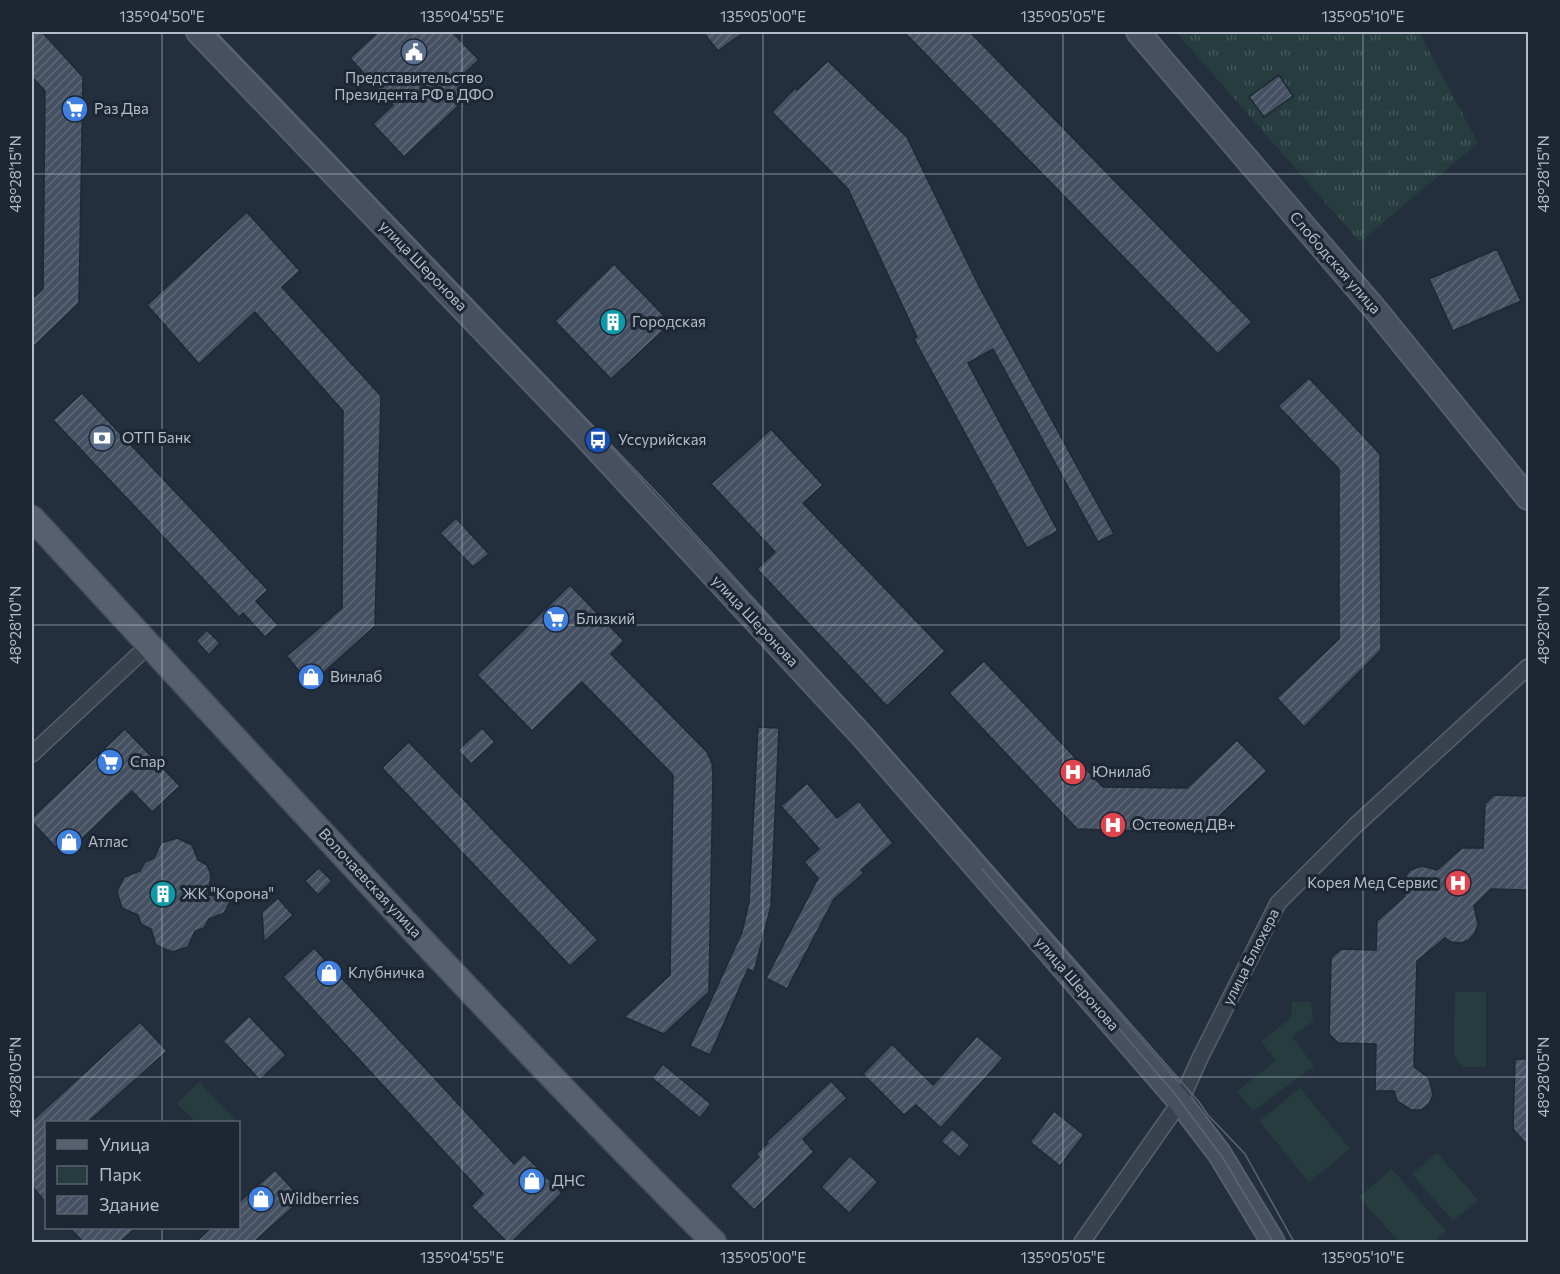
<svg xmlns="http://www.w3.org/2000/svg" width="1560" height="1274" viewBox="0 0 1560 1274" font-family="Commissioner,sans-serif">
<defs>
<pattern id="grass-tufts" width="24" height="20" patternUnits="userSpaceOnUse" patternTransform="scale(1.5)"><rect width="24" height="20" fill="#263c3f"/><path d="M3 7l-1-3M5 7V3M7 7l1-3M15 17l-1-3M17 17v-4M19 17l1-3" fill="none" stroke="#435659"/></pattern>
<pattern id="building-hatch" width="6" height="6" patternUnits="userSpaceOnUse" patternTransform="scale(1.5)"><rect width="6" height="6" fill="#455162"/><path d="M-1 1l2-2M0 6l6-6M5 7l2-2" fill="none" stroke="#5d6877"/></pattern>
</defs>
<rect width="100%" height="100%" fill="#242f3e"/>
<polygon fill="url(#grass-tufts)" points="1176,32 1419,32 1478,143 1360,242"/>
<g fill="#263c3f">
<polygon points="1455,992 1486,992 1486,1067 1463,1067 1454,1056"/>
<polygon points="1292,1002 1311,1002 1313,1021 1292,1037 1314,1066 1253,1111 1237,1091 1276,1061 1261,1041 1291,1018"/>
<polygon points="199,1082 237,1121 236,1122 196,1122 177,1104"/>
<polygon points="1300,1088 1350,1149 1309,1182 1259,1121"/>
<polygon points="1437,1153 1478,1200 1453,1221 1412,1174"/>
<polygon points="1392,1169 1446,1231 1434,1242 1399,1242 1359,1197"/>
</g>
<g fill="url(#building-hatch)" stroke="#1f2835" stroke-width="1.5">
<polygon points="32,32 42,32 83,77 79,303 32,348 32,299 43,289 45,91 32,77"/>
<polygon points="378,32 452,32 479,60 459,78 473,92 404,157 373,124 393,105 350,58"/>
<polygon points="703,32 744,32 718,51"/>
<polygon points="904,32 970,32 1252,322 1218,354"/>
<polygon points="828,61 907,137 979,286 1114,534 1098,542 993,349 968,363 1058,531 1027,548 914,339 917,337 848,189 772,112 795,88 797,90"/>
<polygon points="1279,75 1293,96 1264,117 1249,97"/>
<polygon points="247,212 300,271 282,287 381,396 375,626 310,685 287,656 342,608 343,411 255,312 199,364 147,305"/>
<polygon points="1497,249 1521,301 1453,331 1429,279"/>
<polygon points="614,264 671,323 611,379 555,321"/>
<polygon points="1309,378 1380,454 1381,650 1304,727 1277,698 1339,639 1339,469 1278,406"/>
<polygon points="82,393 268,590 256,601 278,625 265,637 243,613 239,617 53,420"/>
<polygon points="771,429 823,485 803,503 945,651 887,706 757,569 775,552 711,484"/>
<polygon points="456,518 489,554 473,567 440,533"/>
<polygon points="570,585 624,641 611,654 707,752 712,763 713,776 709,992 664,1034 624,1017 670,975 673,775 582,682 532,731 477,675"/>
<polygon points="207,630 220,643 209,655 196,641"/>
<polygon points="984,661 1103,787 1187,788 1237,740 1267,771 1201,833 1077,829 949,693"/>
<polygon points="758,727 779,728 771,906 754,972 748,969 710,1055 690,1046 742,932 749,902"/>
<polygon points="482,728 495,742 471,764 458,750"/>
<polygon points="125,729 180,786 152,812 132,791 64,856 32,822 32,818"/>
<polygon points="409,742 598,940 570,966 382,768"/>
<polygon points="807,783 837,818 859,801 893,843 861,870 864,873 834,899 787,989 766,978 818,878 804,862 819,849 781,806"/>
<polygon points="1494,795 1528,796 1528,890 1491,889 1474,906 1478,924 1475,933 1469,940 1461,943 1451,942 1445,938 1417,961 1414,1067 1429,1078 1433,1095 1429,1104 1421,1110 1411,1110 1397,1101 1394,1091 1375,1091 1376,1044 1338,1043 1329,1034 1331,958 1341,949 1376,950 1377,921 1405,896 1402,886 1403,880 1410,870 1422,866 1437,870 1462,848 1483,848 1485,804"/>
<polygon points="177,838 192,845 198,860 207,865 211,875 208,895 232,898 224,913 209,919 204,928 195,931 188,947 172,952 156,945 151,929 141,924 138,915 122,908 117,892 124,877 140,871 145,862 154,858 161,843"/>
<polygon points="319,868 332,881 318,895 305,881"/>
<polygon points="278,898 293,915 264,942 262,912"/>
<polygon points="314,948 514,1164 524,1154 562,1193 512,1242 507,1242 471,1206 483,1194 283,977"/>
<polygon points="249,1016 286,1055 260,1080 223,1041"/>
<polygon points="140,1022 167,1051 88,1122 46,1122 46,1203 32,1186 32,1121"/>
<polygon points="977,1036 1003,1058 941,1128 916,1105 904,1115 863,1074 892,1044 933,1085"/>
<polygon points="1515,1059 1528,1059 1528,1146 1513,1129"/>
<polygon points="663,1064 711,1104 700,1118 652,1078"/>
<polygon points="831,1081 847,1098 803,1139 814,1152 754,1210 730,1186 759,1157 756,1154 768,1143 766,1142"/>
<polygon points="1054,1111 1084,1135 1060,1166 1030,1142"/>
<polygon points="952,1129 970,1145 959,1157 941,1141"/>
<polygon points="850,1156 878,1182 849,1213 821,1187"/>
<polygon points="275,1170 302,1199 254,1242 196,1242 212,1227 238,1227 238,1203"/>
<polygon points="69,1227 137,1227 120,1242 83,1242"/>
</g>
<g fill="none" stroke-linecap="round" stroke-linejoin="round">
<defs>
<g id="street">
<polyline points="32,754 149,645"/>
<polyline points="1082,1242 1180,1102 1200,1058 1278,903 1356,825 1528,667"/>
</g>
<g id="secondary">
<polyline points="198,32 580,431 864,738 1180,1102 1219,1153 1273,1242"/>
<polyline points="1138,32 1375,309 1528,498"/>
</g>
<path id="primary" d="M32 518C257 761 479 1008 714 1242"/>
</defs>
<use href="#street" stroke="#565f6c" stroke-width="18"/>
<use href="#secondary" stroke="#565f6c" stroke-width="26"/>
<use href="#primary" stroke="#414a57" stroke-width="27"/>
<use href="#street" stroke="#38414e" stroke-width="15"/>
<use href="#secondary" stroke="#465061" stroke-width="22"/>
<use href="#primary" stroke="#56606e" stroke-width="24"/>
<g stroke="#5a6575" stroke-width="1.5">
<polyline points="216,32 661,497 873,730 1199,1102 1208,1115 1245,1154 1294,1242"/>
<polyline points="982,869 1175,1094 1223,1158 1273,1242"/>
</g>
</g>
<path fill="none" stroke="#b4bcc9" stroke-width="1.5" stroke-opacity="0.45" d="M162 32V1122M462 32V1242M763 32V1242M1063 32V1242M1363 32V1242M32 174H1528M32 625H1528M32 1077H1528M162 1228V1242"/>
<defs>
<symbol id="civic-disc" viewBox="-11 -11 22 22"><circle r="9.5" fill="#5c6f8a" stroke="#1d2633"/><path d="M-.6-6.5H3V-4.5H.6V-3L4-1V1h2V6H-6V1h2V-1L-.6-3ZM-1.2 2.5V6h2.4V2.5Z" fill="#fff"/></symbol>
<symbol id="supermarket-disc" viewBox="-11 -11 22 22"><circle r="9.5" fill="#3f7fe0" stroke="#1d2633"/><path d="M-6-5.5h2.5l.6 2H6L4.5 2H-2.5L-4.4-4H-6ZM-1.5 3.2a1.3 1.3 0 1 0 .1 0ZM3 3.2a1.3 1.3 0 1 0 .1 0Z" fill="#fff"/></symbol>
<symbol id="building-disc" viewBox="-11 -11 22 22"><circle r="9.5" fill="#0f9aa8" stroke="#1d2633"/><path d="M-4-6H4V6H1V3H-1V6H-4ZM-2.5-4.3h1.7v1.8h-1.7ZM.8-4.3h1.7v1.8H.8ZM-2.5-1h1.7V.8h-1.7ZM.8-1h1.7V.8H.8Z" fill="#fff"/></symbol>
<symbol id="bank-disc" viewBox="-11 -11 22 22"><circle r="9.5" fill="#5c6f8a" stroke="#1d2633"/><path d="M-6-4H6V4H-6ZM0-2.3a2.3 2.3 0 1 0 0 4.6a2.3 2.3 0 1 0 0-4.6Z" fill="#fff"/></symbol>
<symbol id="bus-disc" viewBox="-11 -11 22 22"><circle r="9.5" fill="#1a4fb4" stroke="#1d2633"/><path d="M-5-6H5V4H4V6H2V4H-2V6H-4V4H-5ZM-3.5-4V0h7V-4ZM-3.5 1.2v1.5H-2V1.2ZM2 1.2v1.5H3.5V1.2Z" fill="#fff"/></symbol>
<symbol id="shop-disc" viewBox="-11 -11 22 22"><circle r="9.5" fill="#3f7fe0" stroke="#1d2633"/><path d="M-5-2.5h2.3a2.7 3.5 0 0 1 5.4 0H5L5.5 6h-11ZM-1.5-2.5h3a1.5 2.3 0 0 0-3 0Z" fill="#fff"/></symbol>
<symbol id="hospital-disc" viewBox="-11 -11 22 22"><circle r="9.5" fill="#e0444e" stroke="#1d2633"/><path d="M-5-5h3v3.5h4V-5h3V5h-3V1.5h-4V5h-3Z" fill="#fff"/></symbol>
</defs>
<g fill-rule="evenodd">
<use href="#civic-disc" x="399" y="37" width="30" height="30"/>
<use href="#supermarket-disc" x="60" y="94" width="30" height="30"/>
<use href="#building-disc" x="598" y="307" width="30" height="30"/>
<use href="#bank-disc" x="87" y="423" width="30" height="30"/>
<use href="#bus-disc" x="583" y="425" width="30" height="30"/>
<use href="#supermarket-disc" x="541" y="604" width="30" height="30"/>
<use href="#shop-disc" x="296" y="662" width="30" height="30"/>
<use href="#supermarket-disc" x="95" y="747" width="30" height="30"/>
<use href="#hospital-disc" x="1058" y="757" width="30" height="30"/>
<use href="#hospital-disc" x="1098" y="810" width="30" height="30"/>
<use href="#shop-disc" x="54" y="827" width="30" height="30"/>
<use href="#hospital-disc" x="1443" y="868" width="30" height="30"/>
<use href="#building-disc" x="148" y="879" width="30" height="30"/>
<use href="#shop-disc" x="314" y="958" width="30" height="30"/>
<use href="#shop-disc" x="517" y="1166" width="30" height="30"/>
<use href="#shop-disc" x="246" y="1184" width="30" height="30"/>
</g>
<g text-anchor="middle" stroke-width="6" stroke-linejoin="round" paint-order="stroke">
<g font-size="15" fill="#b4bcc9" stroke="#1d2633" text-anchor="start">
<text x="414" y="83" text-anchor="middle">Представительство<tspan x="414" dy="17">Президента РФ в ДФО</tspan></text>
<text x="94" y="114">Раз Два</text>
<text x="632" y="327">Городская</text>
<text x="122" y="443">ОТП Банк</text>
<text x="618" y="445">Уссурийская</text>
<text x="576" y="624">Близкий</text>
<text x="330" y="682">Винлаб</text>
<text x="130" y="767">Спар</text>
<text x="1092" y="777">Юнилаб</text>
<text x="1132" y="830">Остеомед ДВ+</text>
<text x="88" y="847">Атлас</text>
<text x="1438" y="888" text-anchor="end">Корея Мед Сервис</text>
<text x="182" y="899">ЖК "Корона"</text>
<text x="348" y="978">Клубничка</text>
<text x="552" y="1186">ДНС</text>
<text x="280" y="1204">Wildberries</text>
</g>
<g font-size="15" fill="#b4bcc9" stroke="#1d2633">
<text transform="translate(1335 263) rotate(49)" y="5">Слободская улица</text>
<text transform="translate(423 266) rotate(46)" y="5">улица Шеронова</text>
<text transform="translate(755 621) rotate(47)" y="5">улица Шеронова</text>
<text transform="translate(370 883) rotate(47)" y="5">Волочаевская улица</text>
<text transform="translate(1251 957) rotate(-63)" y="5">улица Блюхера</text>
<text transform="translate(1077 984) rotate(49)" y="5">улица Шеронова</text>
</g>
</g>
<rect width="1560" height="1274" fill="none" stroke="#1d2633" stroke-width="66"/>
<rect x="45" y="1121" width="195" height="108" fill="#1d2633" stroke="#59626f" stroke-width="1.5"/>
<rect x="57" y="1140" width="30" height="9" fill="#56606e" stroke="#59626f" stroke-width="1.5"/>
<text x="99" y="1151" font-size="18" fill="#b4bcc9">Улица</text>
<rect x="57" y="1166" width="30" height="18" fill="#263c3f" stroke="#59626f" stroke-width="1.5"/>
<text x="99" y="1181" font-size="18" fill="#b4bcc9">Парк</text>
<rect x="57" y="1196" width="30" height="18" fill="url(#building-hatch)" stroke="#59626f" stroke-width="1.5"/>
<text x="99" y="1211" font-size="18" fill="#b4bcc9">Здание</text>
<rect x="33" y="33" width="1494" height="1208" fill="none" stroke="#b4bcc9" stroke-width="2"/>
<g font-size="15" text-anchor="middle" fill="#b4bcc9">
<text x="162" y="22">135°04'50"E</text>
<text x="462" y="22">135°04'55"E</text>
<text x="763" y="22">135°05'00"E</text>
<text x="1063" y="22">135°05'05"E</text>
<text x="1363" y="22">135°05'10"E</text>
<text transform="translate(16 174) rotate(-90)" y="5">48°28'15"N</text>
<text transform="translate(1544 174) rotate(-90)" y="5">48°28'15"N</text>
<text transform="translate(16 625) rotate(-90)" y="5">48°28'10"N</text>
<text transform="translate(1544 625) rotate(-90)" y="5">48°28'10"N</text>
<text transform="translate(16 1077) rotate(-90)" y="5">48°28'05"N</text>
<text transform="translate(1544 1077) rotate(-90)" y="5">48°28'05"N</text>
<text x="462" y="1263">135°04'55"E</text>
<text x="763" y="1263">135°05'00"E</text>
<text x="1063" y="1263">135°05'05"E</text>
<text x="1363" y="1263">135°05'10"E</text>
</g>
</svg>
